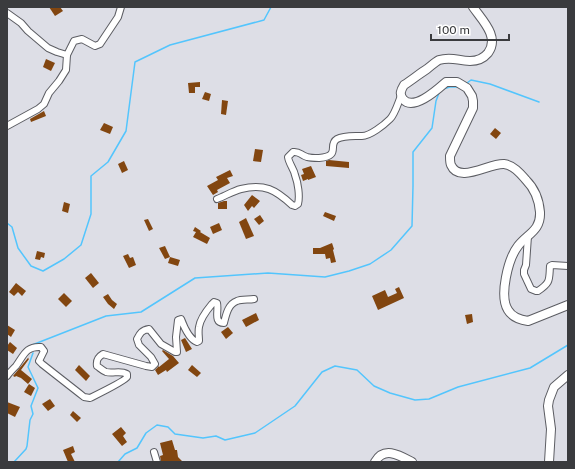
<svg xmlns="http://www.w3.org/2000/svg" width="575" height="469" viewBox="0 0 575 469" font-family="'Public Sans',sans-serif">
<rect width="100%" height="100%" fill="#dddee6"/>
<g fill="none" stroke-linecap="round" stroke-linejoin="round">
<g stroke="#53c5fd" stroke-width="1.5">
<polyline points="467,83 471,80 490,84 539,102"/>
<polyline points="443,89 450,87 459,87"/>
<polyline points="7,223 12,227 18,248 31,266 43,271 64,259 81,245 91,214 91,176 108,162 126,131 135,62 170,45 264,20 271,7"/>
<polyline points="32,345 106,316 141,312 195,278 268,273 325,277 349,271 370,264 391,250 412,226 413,186 413,152 432,128 436,101 439,93"/>
<polyline points="14,462 26,449 27,446 30,420 33,414 31,406 38,388 28,367 33,353"/>
<polyline points="118,462 125,454 137,448 146,433 157,425 168,427 175,434 203,438 216,436 225,440 255,433 295,406 322,372 335,366 357,370 374,386 390,393 415,400 429,399 458,387 530,368 568,345"/>
</g>
</g>
<g fill="#824610">
<polygon points="49,7 60,7 63,11 55,16"/>
<polygon points="46,59 55,63 51,71 43,67"/>
<polygon points="200,82 200,87 195,87 195,93 189,93 188,83"/>
<polygon points="205,92 211,94 209,101 202,99"/>
<polygon points="222,100 228,101 226,115 221,114"/>
<polygon points="44,111 46,116 31,122 30,119"/>
<polygon points="104,123 113,127 110,134 100,130"/>
<polygon points="495,128 501,133 496,139 490,134"/>
<polygon points="255,149 263,150 261,162 253,161"/>
<polygon points="329,160 349,162 349,168 326,166 326,161"/>
<polygon points="124,161 128,170 122,173 118,164"/>
<polygon points="311,166 316,177 308,180 308,179 303,181 301,175 304,174 302,169"/>
<polygon points="230,170 233,176 227,178 230,183 217,190 218,192 213,195 207,186 218,180 216,177"/>
<polygon points="252,195 260,201 254,208 252,206 248,211 244,205"/>
<polygon points="224,201 227,201 227,209 218,209 218,203"/>
<polygon points="64,202 70,204 68,213 62,211"/>
<polygon points="325,212 336,216 334,221 323,216"/>
<polygon points="260,215 264,221 259,225 254,219"/>
<polygon points="246,218 254,236 246,239 239,222"/>
<polygon points="148,219 153,229 149,231 144,220"/>
<polygon points="219,223 222,230 213,234 210,227"/>
<polygon points="195,227 201,231 200,232 210,238 207,244 193,237 196,232 193,231"/>
<polygon points="332,243 334,249 333,250 336,262 331,263 330,258 326,259 325,254 313,254 313,248 320,248"/>
<polygon points="165,246 170,257 165,259 159,248"/>
<polygon points="37,251 45,253 44,258 41,257 40,260 35,259"/>
<polygon points="128,254 130,258 133,257 136,265 129,268 123,256"/>
<polygon points="170,257 180,260 178,266 168,263"/>
<polygon points="91,273 99,283 93,288 85,278"/>
<polygon points="16,283 26,291 22,296 18,292 14,296 9,292"/>
<polygon points="399,287 404,298 378,310 372,296 385,290 388,297 397,293 395,289"/>
<polygon points="64,293 72,301 66,307 58,299"/>
<polygon points="108,294 112,300 117,304 114,309 108,304 103,297"/>
<polygon points="256,313 259,320 246,327 242,320"/>
<polygon points="472,314 473,322 467,324 465,315"/>
<polygon points="7,325 15,330 11,337 7,334"/>
<polygon points="228,327 233,333 226,339 221,332"/>
<polygon points="185,338 192,349 186,352 181,340"/>
<polygon points="10,342 17,348 13,354 7,350 7,346"/>
<polygon points="163,350 173,356 179,363 167,372 166,370 158,375 155,370 159,366 159,367 169,359 162,351"/>
<polygon points="32,353 28,358 29,359 21,370 32,379 28,384 21,378 16,376 15,377 13,376"/>
<polygon points="79,365 90,376 86,381 75,370"/>
<polygon points="192,365 201,373 197,377 188,370"/>
<polygon points="29,384 35,388 31,396 24,392"/>
<polygon points="50,399 55,406 48,411 42,404"/>
<polygon points="7,402 20,407 15,417 7,413"/>
<polygon points="73,411 81,418 77,422 70,415"/>
<polygon points="121,427 126,433 123,436 127,442 122,446 112,434"/>
<polygon points="172,440 175,450 177,450 178,457 183,462 161,462 160,456 163,455 160,443"/>
<polygon points="73,446 75,452 71,454 75,462 68,462 63,450"/>
</g>
<g fill="none" stroke-linecap="round" stroke-linejoin="round">
<defs>
<g id="minor">
<polyline points="7,13 21,23 28,31 48,48 57,52 67,55"/>
<polyline points="7,126 38,109 44,104 49,93 59,81 66,70 67,55 74,41 82,39 95,46 100,44 118,17 121,7"/>
<path d="M217 199C225 196 233 191 241 189 264 183 276 190 292 205L295 206 298 204C300 196 298 183 295 175 294 169 289 164 288 157L293 152C300 151 300 155 307 157 310 158 315 158 319 158 342 156 327 145 337 139 344 135 354 136 362 136 370 136 384 125 390 119 395 114 398 103 401 96"/>
<path d="M528 236 526 265 524 270V274L531 289 536 291H538C551 282 549 280 550 266L552 265 568 266"/>
<path d="M7 376C10 372 13 369 16 366 24 355 26 346 41 347L44 351 39 361 42 364 79 393 84 397 90 398C96 395 125 381 127 377 127 376 127 375 127 374 120 370 113 374 106 372 103 371 100 368 97 366 96 360 98 357 103 354L146 366 152 367 155 364 151 357 139 345 137 339C140 333 142 330 149 329L161 344 175 352H177L176 337 178 320 181 319C184 327 189 339 197 342L199 341C199 336 198 332 199 327 200 319 207 310 212 304L214 302 217 303C219 311 213 323 224 323 226 315 228 304 237 301 241 299 249 300 254 299"/>
<polyline points="154,452 157,462"/>
</g>
<g id="major">
<path d="M473 7C482 20 500 37 488 53 483 59 477 61 470 61 458 61 452 56 439 60 435 62 431 66 427 69 419 74 412 80 404 85 401 90 399 94 403 99 413 112 438 89 446 82H457L467 88 472 96 473 101V108L450 156C450 159 450 163 451 165 459 184 489 163 504 164 513 165 520 173 526 180 534 188 539 200 540 212 541 231 527 234 518 246 508 259 499 296 508 310 512 317 521 320 528 321L568 305"/>
<path d="M375 462C384 446 399 455 412 462"/>
<polyline points="549,462 551,429 548,406 549,400 554,387 568,375"/>
</g>
</defs>
<use href="#minor" stroke="#5c5d63" stroke-width="8"/>
<use href="#major" stroke="#5c5d63" stroke-width="10"/>
<use href="#minor" stroke="#fff" stroke-width="6"/>
<use href="#major" stroke="#fff" stroke-width="8"/>
</g>
<rect width="575" height="469" fill="none" stroke="#3a3b3e" stroke-width="16"/>
<path d="M431 34v6h78v-6" fill="none" stroke="#3a3b3e" stroke-width="2"/>
<text x="437" y="34" font-size="12" fill="#3a3b3e" stroke="#ffffff" stroke-width="3" paint-order="stroke">100 m</text>
</svg>
